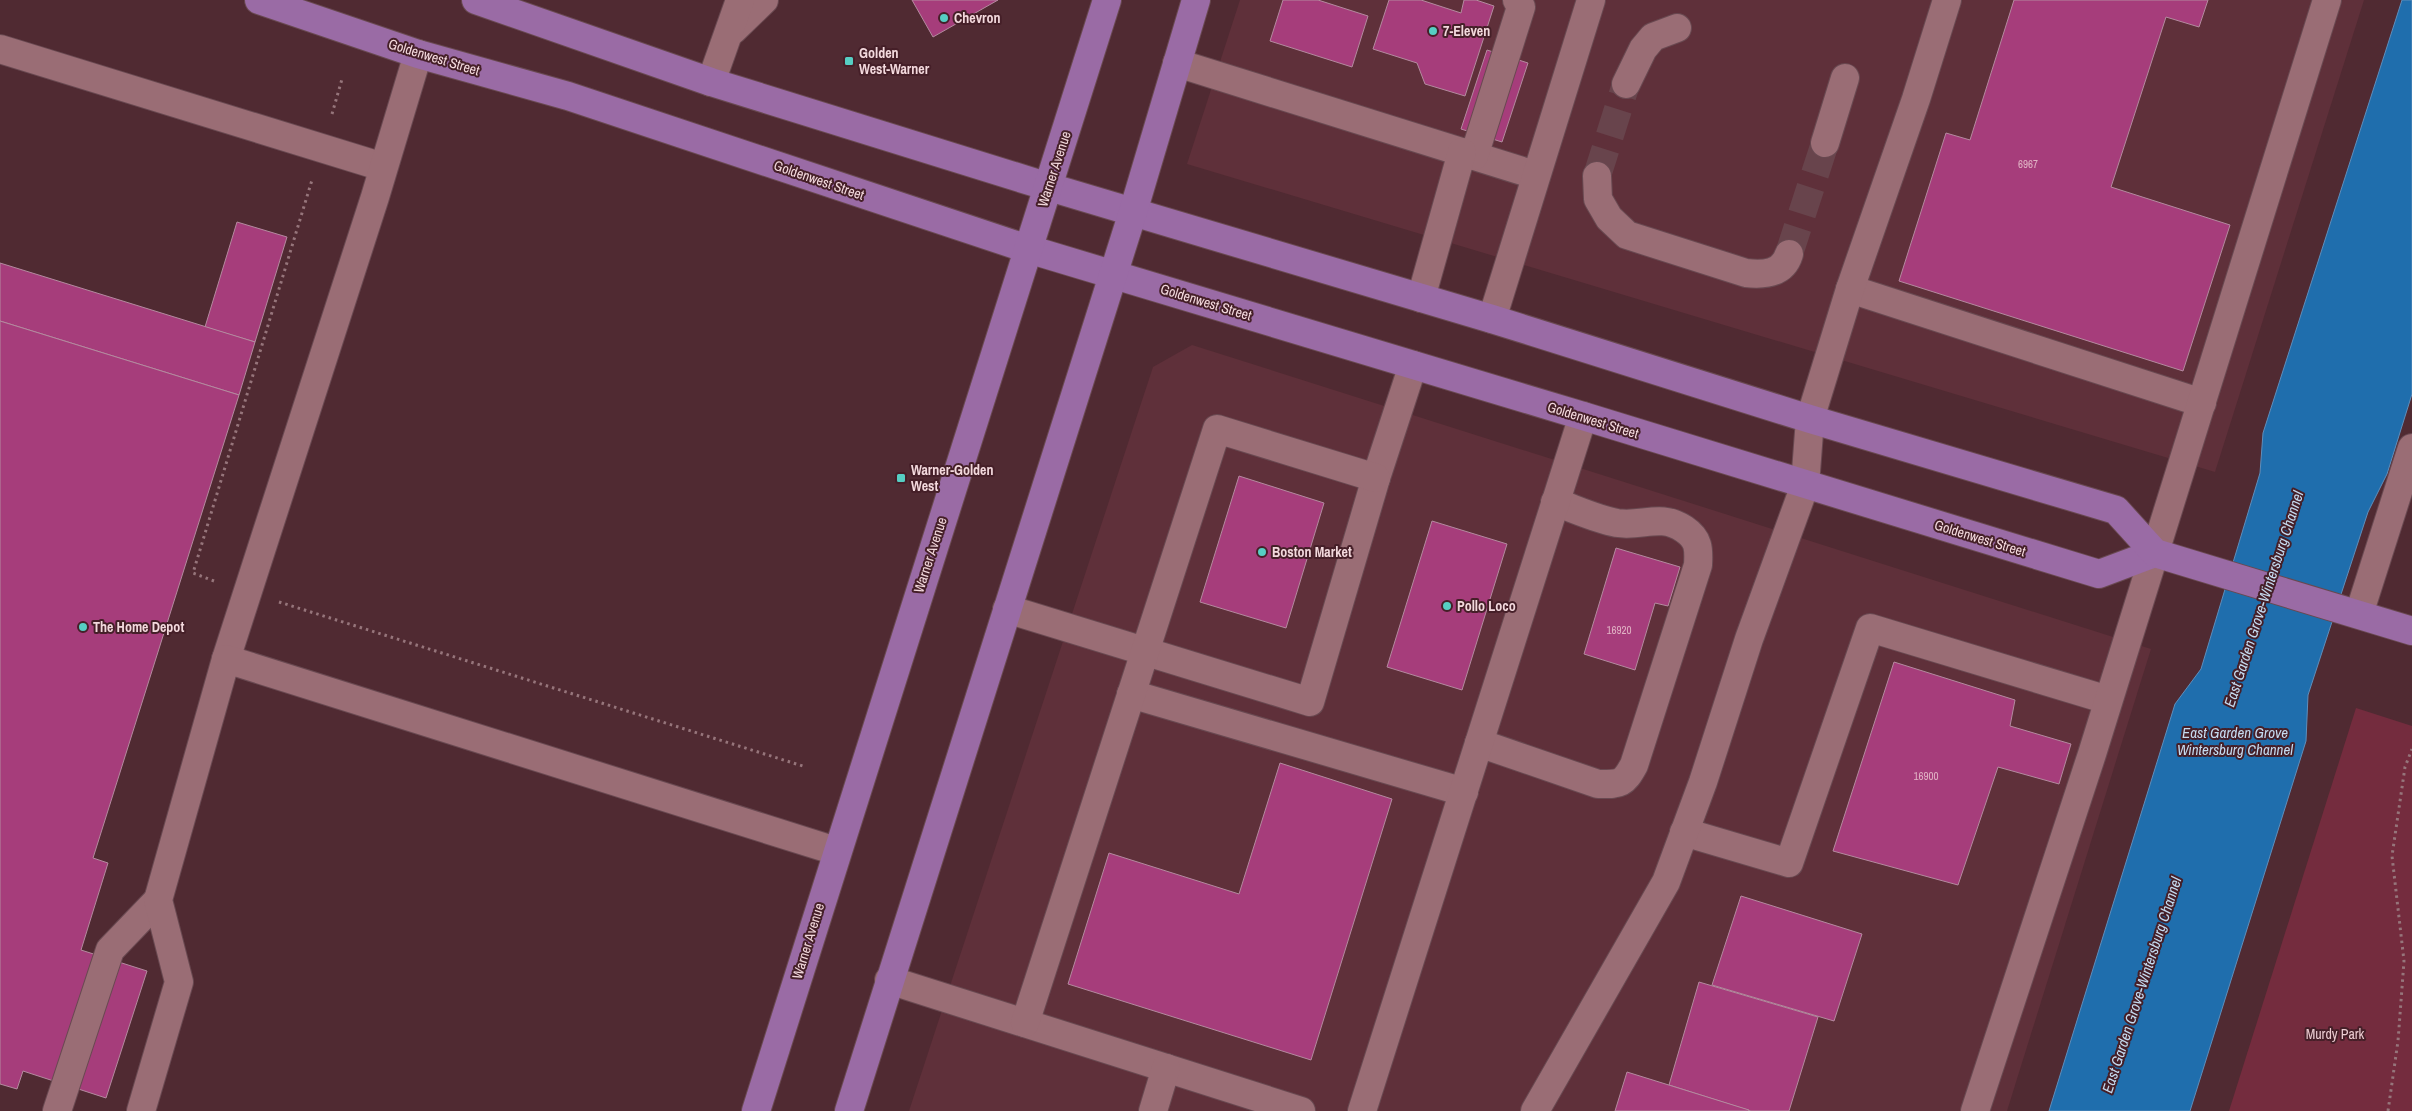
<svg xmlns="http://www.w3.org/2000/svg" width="2412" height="1111" viewBox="0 0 2412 1111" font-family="'Archivo Narrow',sans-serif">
<rect width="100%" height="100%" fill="#502a32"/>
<g fill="#5f303a">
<polygon points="1240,0 2364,0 2215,472 1187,164"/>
<polygon points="1192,345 2151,649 2007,1111 909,1111 1153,367"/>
</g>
<polygon fill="#742c3e" points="2356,708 2412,726 2412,1111 2229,1111"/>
<polygon fill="#1f6ead" stroke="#5f8ebb" points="2402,0 2412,0 2412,394 2387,474 2368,512 2308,695 2306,741 2190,1111 2049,1111 2175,704 2201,669 2260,473 2263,433"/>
<g fill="#a63d7b" stroke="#b48a9f">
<polygon points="912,0 998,0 933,37"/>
<polygon points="1283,0 1318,0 1368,16 1352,67 1270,41"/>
<polygon points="1389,0 1421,0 1461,13 1464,0 1476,0 1494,6 1465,96 1425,84 1417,63 1373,49"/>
<polygon points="2014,0 2208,0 2199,27 2166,17 2111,187 2230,225 2183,371 1899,281 1946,133 1970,140"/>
<polygon points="1487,50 1528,63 1502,142 1461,129"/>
<polygon points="237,222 287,237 255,342 205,327"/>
<polygon points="0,263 255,342 239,395 0,321"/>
<polygon points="0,321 239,395 93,858 108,863 81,950 147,971 106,1098 23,1071 17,1089 0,1084"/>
<polygon points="1239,476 1324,503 1286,628 1200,602"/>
<polygon points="1432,521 1507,544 1462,690 1387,667"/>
<polygon points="1616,548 1680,567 1668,606 1655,603 1635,670 1584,654"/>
<polygon points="1894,662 2015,700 2010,726 2071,744 2059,784 1998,767 1958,885 1833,851"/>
<polygon points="1280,763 1392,799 1311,1060 1068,984 1109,853 1239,894"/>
<polygon points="1741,896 1862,934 1834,1021 1712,985"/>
<polygon points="1699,982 1818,1017 1789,1111 1751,1111 1669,1085"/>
<polygon points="1627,1072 1749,1110 1748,1111 1615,1111"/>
</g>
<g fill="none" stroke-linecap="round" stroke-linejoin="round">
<g stroke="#68444c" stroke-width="28" stroke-dasharray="28 14" stroke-linecap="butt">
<polyline points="1597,176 1626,84"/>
<polyline points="1789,254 1825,143"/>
</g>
<defs>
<g id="minor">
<polyline points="733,30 764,0"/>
<polyline points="0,49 383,167"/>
<polyline points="1177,63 1535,175"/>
<polyline points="711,82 740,0"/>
<polyline points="1626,84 1643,49 1653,37 1677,28"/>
<polyline points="1825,143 1845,78"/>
<polyline points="1474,156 1521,7 1517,0"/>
<path d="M1597 176 1598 199 1609 218 1627 235 1746 273C1764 275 1783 274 1789 254"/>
<polyline points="1850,289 2202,403"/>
<polyline points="1421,298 1462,152"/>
<polyline points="1492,319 1591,0"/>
<polyline points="1007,609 1310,702 1376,478 1413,365"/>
<polyline points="2359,614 2412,448"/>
<polyline points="226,659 375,197 418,54"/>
<polyline points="1131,694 1464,792"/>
<path d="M1479 743 1598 784C1620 784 1623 785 1634 765L1698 565C1699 549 1699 539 1684 529 1660 513 1643 527 1617 523 1596 519 1575 509 1555 502"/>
<polyline points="1684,832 1789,863 1870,628 2108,700"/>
<polyline points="889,980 1301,1111"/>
<polyline points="1025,1023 1217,429 1376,478"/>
<polyline points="57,1111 110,950 158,900"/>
<polyline points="141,1111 179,982 158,900 226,659 836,851"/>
<polyline points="1153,1111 1166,1068"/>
<polyline points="1362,1111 1583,416"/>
<polyline points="1535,1111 1666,882 1703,782 1749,639 1805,485 1810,419 1850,289 1916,99 1947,0"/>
<polyline points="1975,1111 2092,754 2327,0"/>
</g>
<g id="major">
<polyline points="259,0 418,54 568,96 1028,249 1583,416 2099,574 2155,553"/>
<polyline points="476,0 711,82 1049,187 1492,319 1810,419 2116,510 2155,553 2412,631"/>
<polyline points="756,1111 1107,0"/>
<polyline points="849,1111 1133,212 1196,0"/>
</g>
</defs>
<use href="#minor" stroke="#694951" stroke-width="30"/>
<use href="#major" stroke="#694951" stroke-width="30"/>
<g stroke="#96757b" stroke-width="3" stroke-dasharray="2.5 4" stroke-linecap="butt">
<polyline points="332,114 342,79"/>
<polyline points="214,581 193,573 312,180"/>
<polyline points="279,602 806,767"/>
<polyline points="2388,1111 2398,1041 2404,961 2392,856 2405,767 2412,749"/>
</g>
<use href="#minor" stroke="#9a6d75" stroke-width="28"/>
<use href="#major" stroke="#9a6ba5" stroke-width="28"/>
</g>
<g fill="#56cec3" stroke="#451f28" stroke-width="2">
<circle cx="944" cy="18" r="5"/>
<circle cx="1433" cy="31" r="5"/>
<rect x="844" y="56" width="10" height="10" rx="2.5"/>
<rect x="896" y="473" width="10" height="10" rx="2.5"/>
<circle cx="1262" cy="552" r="5"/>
<circle cx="1447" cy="606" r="5"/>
<circle cx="83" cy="627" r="5"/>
</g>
<g text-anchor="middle" stroke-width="4" stroke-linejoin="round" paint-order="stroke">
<g font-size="11" fill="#e0b2c4">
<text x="2028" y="168">6967</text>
<text x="1619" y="634">16920</text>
<text x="1926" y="780">16900</text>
</g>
<g font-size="14" font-weight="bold" fill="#f3d9dd" stroke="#451f28" text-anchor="start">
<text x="954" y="23">Chevron</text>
<text x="1443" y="36">7-Eleven</text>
<text x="859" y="58">Golden<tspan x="859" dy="16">West-Warner</tspan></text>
<text x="911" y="475">Warner-Golden<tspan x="911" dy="16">West</tspan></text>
<text x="1272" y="557">Boston Market</text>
<text x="1457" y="611">Pollo Loco</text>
<text x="93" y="632">The Home Depot</text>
</g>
<g font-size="14" fill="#f3d9dd" stroke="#451f28">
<text transform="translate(434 57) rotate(17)" y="5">Goldenwest Street</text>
<text transform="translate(1054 169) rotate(-72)" y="5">Warner Avenue</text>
<text transform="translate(819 180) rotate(19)" y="5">Goldenwest Street</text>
<text transform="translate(1206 302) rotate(17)" y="5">Goldenwest Street</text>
<text transform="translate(1593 420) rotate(17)" y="5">Goldenwest Street</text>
<text transform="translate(1980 538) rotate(17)" y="5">Goldenwest Street</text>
<text transform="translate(930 555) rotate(-72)" y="5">Warner Avenue</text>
<text transform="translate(808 941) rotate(-73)" y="5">Warner Avenue</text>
</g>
<g font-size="14" fill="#ecccd1" stroke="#451f28">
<text x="2335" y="1039">Murdy Park</text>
</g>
<g font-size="15" font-style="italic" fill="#c5dbf0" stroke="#451f28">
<text transform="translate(2264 599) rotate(-72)" y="5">East Garden Grove-Wintersburg Channel</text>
<text x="2235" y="738">East Garden Grove<tspan x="2235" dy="17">Wintersburg Channel</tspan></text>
<text transform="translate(2142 985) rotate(-72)" y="5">East Garden Grove-Wintersburg Channel</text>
</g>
</g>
</svg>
